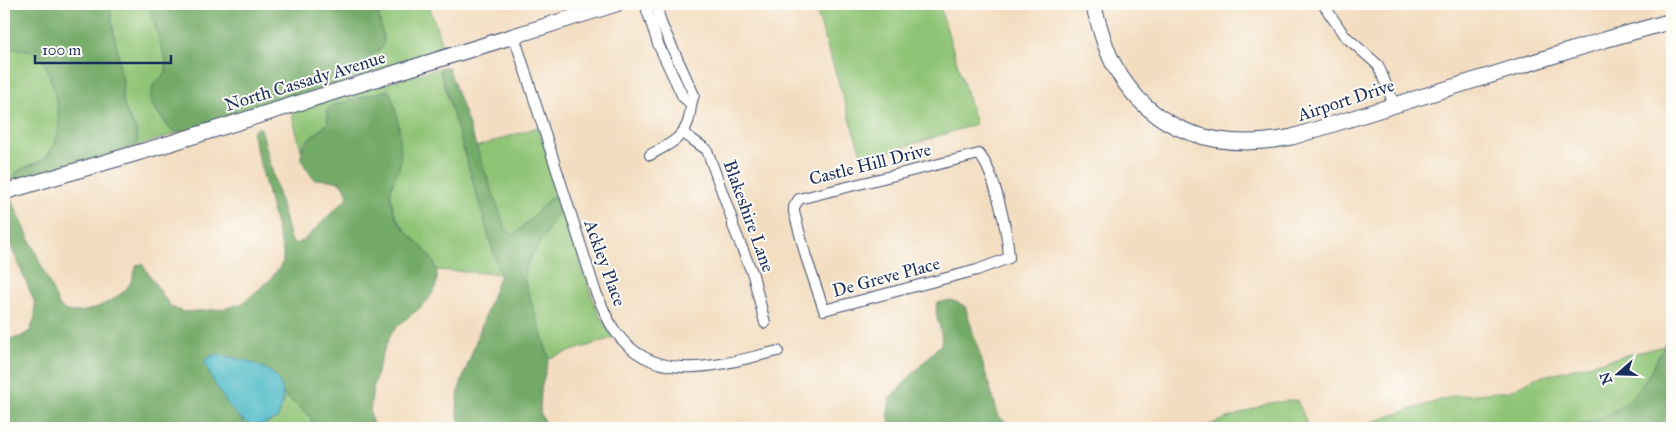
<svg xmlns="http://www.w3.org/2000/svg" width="1676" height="432" viewBox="0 0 1676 432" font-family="'IM FELL Great Primer',serif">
<rect width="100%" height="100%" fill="#fdfcf7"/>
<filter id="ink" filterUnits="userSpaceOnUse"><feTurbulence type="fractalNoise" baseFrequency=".02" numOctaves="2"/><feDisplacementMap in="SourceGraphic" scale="10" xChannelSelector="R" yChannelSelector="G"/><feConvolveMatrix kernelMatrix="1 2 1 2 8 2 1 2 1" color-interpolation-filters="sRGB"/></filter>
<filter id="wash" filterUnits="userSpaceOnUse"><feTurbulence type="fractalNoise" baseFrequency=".0096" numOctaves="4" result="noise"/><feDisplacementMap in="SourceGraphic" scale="20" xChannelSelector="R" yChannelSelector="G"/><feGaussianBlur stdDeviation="1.12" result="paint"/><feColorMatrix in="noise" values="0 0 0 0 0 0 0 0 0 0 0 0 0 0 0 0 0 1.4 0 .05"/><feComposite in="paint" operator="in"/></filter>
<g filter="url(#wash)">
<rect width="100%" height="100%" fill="#f3ddc0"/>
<g fill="#8fc476" stroke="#557a6a">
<polygon points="109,4 149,4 166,62 166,73 153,85 152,105 170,129 178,133 134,147 137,131 126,111 122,98 123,84"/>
<polygon points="376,4 429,4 443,49 318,90 382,48 384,40"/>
<polygon points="814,4 939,4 976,124 863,160"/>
<path d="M4 49C14 49 29 48 38 54 49 62 60 112 59 127 58 137 54 147 48 155 39 166 21 164 13 177L14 181 4 176Z"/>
<path d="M443 67 440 70 500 274 436 270C424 244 392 226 390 196 390 186 397 172 400 162L327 111 328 123 305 142 301 150 291 111Z"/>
<polygon points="538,127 560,197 552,196 517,233 512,235 506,230 476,147"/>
<polygon points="563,204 596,309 613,338 549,358 524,279 527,264"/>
<path d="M1664 346C1656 361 1649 378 1639 392 1624 413 1594 422 1570 428H1353L1453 396 1510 391 1535 378Z"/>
<polygon points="283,394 310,416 314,428 247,428 239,419 255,426 283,405"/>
<polygon points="1297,400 1309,428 1201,428 1269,403"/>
</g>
<g fill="#73aa67" stroke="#476c62">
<path d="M4 4H109L123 84 122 98 126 111 136 131 138 140 134 147 20 182 14 181 13 177C21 165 39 166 48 155 54 147 58 137 59 127 60 112 49 62 38 54 29 48 14 49 4 49Z"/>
<polygon points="149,4 376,4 384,40 382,48 318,90 178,133 170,129 150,100 153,85 166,73 166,62"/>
<polygon points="443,67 448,67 506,230 512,235 517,233 552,196 560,197 563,204 527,264 524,279 549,358 541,389 540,412 547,428 460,428 457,407 459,389 500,274 440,70"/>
<path d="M388 90C397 101 403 149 400 164 398 174 389 187 391 197 392 203 394 213 397 219 409 241 444 255 436 285 430 307 404 316 392 333 383 346 359 421 377 428H314L310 416 283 394 275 375 205 363 209 374 247 428H21L15 425 4 428V340L20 337 30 331 35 317V303L4 230V201L8 199 13 202 60 307C75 321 112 303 125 290 131 285 134 273 137 265L142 264 171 307 184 312 223 309 243 303 271 279 283 262V252L252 132 257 128H261L290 239 295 244 303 241 348 197C344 177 332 181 314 179 289 149 305 144 328 123L327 111 332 105Z"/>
<path d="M951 300 965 306 999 417 1014 428H891L888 415 890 398 941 344C944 330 933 318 937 303Z"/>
<path d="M1672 329V428H1570C1637 409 1643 388 1672 329Z"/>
</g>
<path fill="#4cb9c7" stroke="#347492" d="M216 354C252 362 300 369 277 419 271 421 262 426 255 426 236 424 211 380 205 363L207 358Z"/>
</g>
<g filter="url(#ink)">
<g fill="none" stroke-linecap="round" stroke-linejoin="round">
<defs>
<g id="minor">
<polyline points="645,4 658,44 683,97 690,103"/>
<polyline points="1323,4 1344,35 1378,65 1394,104"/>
<path d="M514 36 596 293C602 305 607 320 615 331 656 388 721 364 778 351"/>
<polyline points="683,133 707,150 733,222 733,226 753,275 765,323"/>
<path d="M979 154C995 172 1008 234 1009 258L977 270 824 310 806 257 794 212V207L799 199Z"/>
<path d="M650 155C665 146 682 140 688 122 691 113 690 104 694 95L661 23 656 4"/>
</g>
<g id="secondary">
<path d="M1093 4C1099 24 1104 47 1114 65 1151 134 1220 152 1292 137L1604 40 1672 21"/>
<polyline points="4,192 171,143 616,4"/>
</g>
</defs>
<use href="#minor" stroke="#3b496d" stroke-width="12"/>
<use href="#secondary" stroke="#3b496d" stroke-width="17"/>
<use href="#minor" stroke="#fff" stroke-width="10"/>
<use href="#secondary" stroke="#fff" stroke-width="15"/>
</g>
</g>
<g text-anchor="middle" stroke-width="4" stroke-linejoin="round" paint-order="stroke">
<g font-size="18" fill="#1b2f5e" stroke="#fdfcf7">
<text transform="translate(305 81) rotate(-17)" y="6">North Cassady Avenue</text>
<text transform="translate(1346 100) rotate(-18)" y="6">Airport Drive</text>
<text transform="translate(870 164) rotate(-14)" y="6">Castle Hill Drive</text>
<text transform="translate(749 216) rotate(70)" y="6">Blakeshire Lane</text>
<text transform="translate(605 263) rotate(70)" y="6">Ackley Place</text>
<text transform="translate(886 277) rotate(-15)" y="6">De Greve Place</text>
</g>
</g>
<rect width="1676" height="432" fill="none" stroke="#fdfcf7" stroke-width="20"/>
<g transform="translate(1618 374) rotate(250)" stroke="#fdfcf7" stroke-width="4" paint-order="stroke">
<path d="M0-4L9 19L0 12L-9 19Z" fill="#1b2f5e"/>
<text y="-8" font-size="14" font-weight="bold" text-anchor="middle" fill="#1b2f5e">N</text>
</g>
<path d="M35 55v8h136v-8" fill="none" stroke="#1b2f5e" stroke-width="2.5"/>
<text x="42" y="55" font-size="15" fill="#1b2f5e" stroke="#fdfcf7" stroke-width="4" paint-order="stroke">100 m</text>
</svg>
